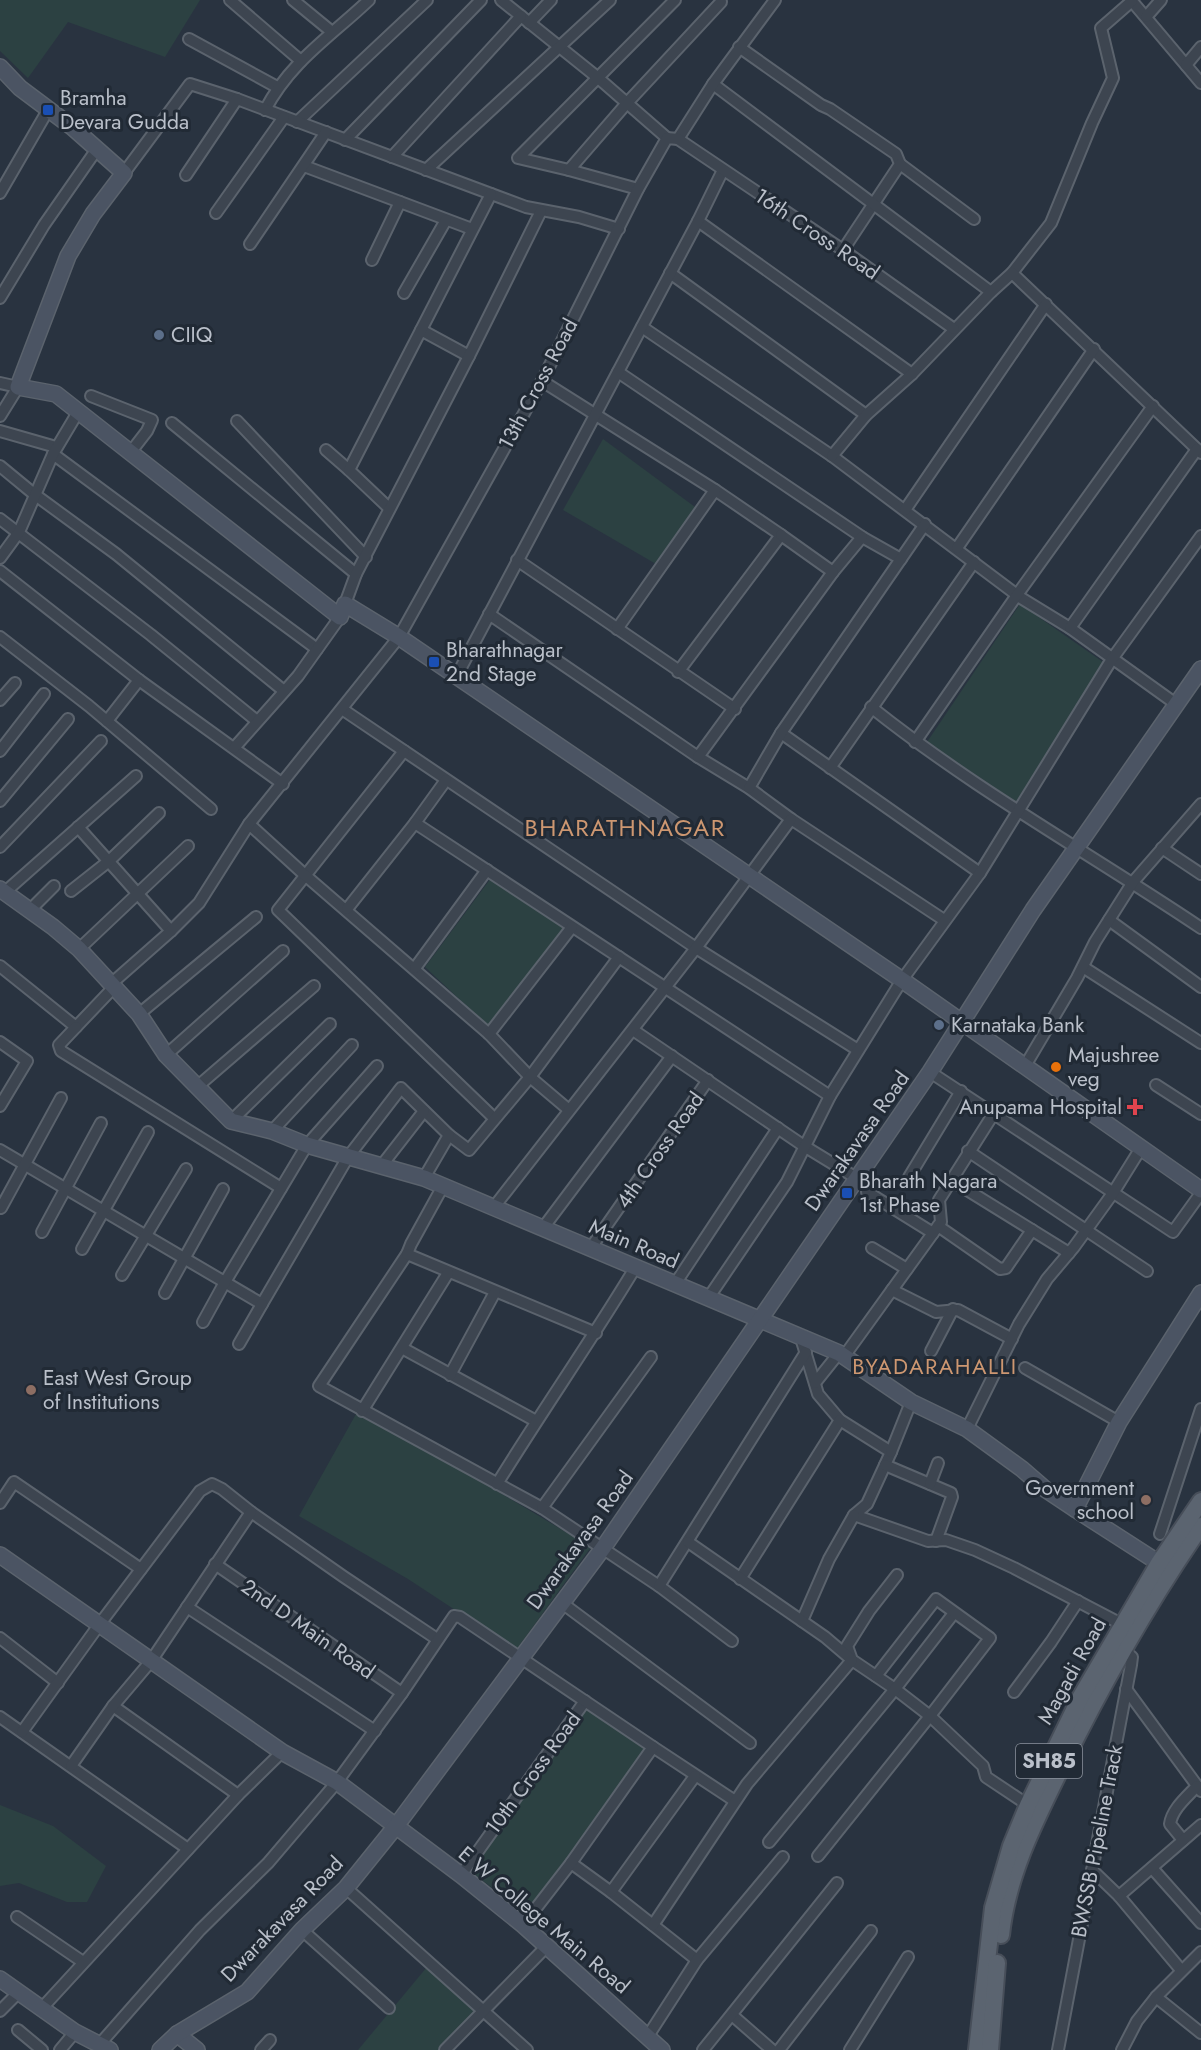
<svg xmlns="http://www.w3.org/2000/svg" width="1201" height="2050" viewBox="0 0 1201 2050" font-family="Jost,sans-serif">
<rect width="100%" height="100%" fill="#293340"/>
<g fill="#2c4142">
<polygon points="0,0 200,0 165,57 68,22 28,78 0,51"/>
<polygon points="603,439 695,507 656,564 563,510"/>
<polygon points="1020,604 1103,662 1016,802 927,742"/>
<polygon points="491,878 563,928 488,1026 425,967"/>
<polygon points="356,1414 470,1475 591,1547 516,1650 408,1579 299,1516"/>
<polygon points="589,1705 653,1752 532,1917 468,1870"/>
<polygon points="0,1805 53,1826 106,1866 87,1902 67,1902 19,1883 0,1886"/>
<polygon points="427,1967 478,2011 441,2050 358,2050"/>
</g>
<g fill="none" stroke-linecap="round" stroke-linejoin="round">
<defs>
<g id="street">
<polyline points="230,0 301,61"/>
<polyline points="293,0 332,32"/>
<polyline points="501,0 597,77 667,138"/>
<polyline points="1131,0 1201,83"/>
<polyline points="1146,17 1161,0"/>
<polyline points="529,23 551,0"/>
<polyline points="189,39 277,87"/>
<polyline points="739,47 821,105 830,109 896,154 900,164 843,250"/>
<polyline points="1186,65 1201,47"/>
<polyline points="713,84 991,292"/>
<path d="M265 110C291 61 330 37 369 0"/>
<polyline points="297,122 427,0"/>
<polyline points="678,139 713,84 775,0"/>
<polyline points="345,140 481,0"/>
<polyline points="392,157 521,16"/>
<polyline points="900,164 974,219"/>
<polyline points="304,166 472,229"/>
<polyline points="426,170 610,0"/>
<polyline points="569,170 518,158 675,0"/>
<polyline points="124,173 190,84 237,99 526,207 579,217 619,229"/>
<polyline points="186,175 237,99"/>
<polyline points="638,189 569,170 627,103 721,2"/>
<polyline points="0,193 48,110"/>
<polyline points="216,213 284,117"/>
<polyline points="698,221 912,374"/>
<polyline points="250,244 326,132"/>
<polyline points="372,260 400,202"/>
<polyline points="670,273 866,415"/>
<polyline points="1012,273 1051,223 1092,123 1113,78 1101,28 1132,1"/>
<polyline points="404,293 446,220"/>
<polyline points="0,298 44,225 97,149"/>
<polyline points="642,327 832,456 1021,598 1070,628 1176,704"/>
<polyline points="421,330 469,356"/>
<polyline points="618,372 862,537 901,559"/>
<polyline points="542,381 715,490 781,535 678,672"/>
<polyline points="0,383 18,387 0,416"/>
<polyline points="91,396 152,420 147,431 130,453"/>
<polyline points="237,421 366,557"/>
<polyline points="172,423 356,574"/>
<polyline points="0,431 56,447"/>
<polyline points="326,450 349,470"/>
<polyline points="53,454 317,649"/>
<polyline points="832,456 866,415 912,374 991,292 1012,273 1201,453"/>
<polyline points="0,466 34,494 116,554 284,691"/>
<polyline points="389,508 349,470 491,194"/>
<polyline points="905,510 1046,304"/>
<polyline points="0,519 151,635 257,721"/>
<polyline points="957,548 1094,349"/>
<polyline points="0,558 19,532 53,454 78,412"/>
<polyline points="517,560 735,709"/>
<polyline points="0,571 139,680 283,784"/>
<polyline points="833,572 862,537"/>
<polyline points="345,604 356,574 469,356 541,211"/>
<polyline points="489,614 698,757 749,788 791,819 944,920"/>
<polyline points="1070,628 1197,449"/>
<polyline points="617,629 715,490"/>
<polyline points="0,637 89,706 211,809"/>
<polyline points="456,677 698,221 723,170"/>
<polyline points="0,700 15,683"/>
<path d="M871 707C975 790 1091 854 1201 928"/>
<polyline points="342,709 696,948 858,1050"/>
<polyline points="107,721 139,680"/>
<polyline points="781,733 980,873"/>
<polyline points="915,742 1017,595 1153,406"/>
<polyline points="234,748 298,676 340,617"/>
<polyline points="0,751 44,694"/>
<polyline points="404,751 278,910 494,1118"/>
<polyline points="698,757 833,572 781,535"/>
<polyline points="830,768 974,562"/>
<polyline points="749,788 781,733 925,524"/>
<polyline points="0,801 68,719"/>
<polyline points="415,823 446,780"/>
<polyline points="249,824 306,876 489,1034 530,1077 569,1110"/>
<polyline points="78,827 171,931"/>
<polyline points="0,847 101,741"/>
<polyline points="1162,848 1201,874"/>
<polyline points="71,891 109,861 159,813"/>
<polyline points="5,892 136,776"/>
<polyline points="347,909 415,823 830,1096"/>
<polyline points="30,910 54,886"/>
<polyline points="1109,920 1201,987"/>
<polyline points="79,949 188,846"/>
<polyline points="0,966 76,1027 115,986"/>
<polyline points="1083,967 1201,1043"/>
<polyline points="415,968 487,870"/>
<polyline points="112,983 171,931 199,903 249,824 399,637 542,381 638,189 667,138 678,139 843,250 954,329"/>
<polyline points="139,1014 256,917"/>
<polyline points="76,1027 59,1045 61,1051 281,1188"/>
<polyline points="633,1030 804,1146 858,1179"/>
<polyline points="489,1034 572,927"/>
<polyline points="0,1042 27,1061 0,1106"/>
<polyline points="166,1055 283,951"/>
<polyline points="1025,1066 1077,978 1095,942 1133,882 1201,804"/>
<polyline points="930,1072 1173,1232 1201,1193"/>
<polyline points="1156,1085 1201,1114"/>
<polyline points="198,1086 314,986"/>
<polyline points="231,1121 330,1024"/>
<polyline points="272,1131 352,1045"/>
<polyline points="0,1150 262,1304 348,1157 401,1088 449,1135 469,1150 530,1077 619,957"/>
<polyline points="968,1151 1147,1271"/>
<polyline points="382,1165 424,1111"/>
<polyline points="909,1177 961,1091"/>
<polyline points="424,1178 449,1135"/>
<polyline points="951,1180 1069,1253"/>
<polyline points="443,1186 411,1244 407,1254 319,1386 542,1508 659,1586 732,1641"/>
<polyline points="867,1192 933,1233"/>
<polyline points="494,1207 696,948 791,819"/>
<polyline points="1,1208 61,1098"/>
<polyline points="938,1226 1000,1269 1006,1268 1032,1230"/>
<polyline points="543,1228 672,1056"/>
<polyline points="42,1232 101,1123"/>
<polyline points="872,1248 907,1269"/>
<polyline points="82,1249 148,1132"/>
<polyline points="590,1249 708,1080"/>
<polyline points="407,1254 596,1333"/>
<polyline points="122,1275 186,1169"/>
<polyline points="675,1284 778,1128"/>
<polyline points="892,1290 936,1312 958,1310 1012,1339"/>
<polyline points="165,1293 223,1189"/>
<polyline points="709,1297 787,1182 830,1096 902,980 980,873 1112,659 1201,536"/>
<polyline points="203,1322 225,1282 307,1145 377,1066"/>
<polyline points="801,1338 818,1394 840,1420 891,1452 867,1504 854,1515 928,1541 946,1540 975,1550 1014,1568 1127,1627"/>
<polyline points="239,1344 262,1304"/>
<polyline points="402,1348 536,1421"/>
<polyline points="931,1351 953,1309"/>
<polyline points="845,1355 941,1222 939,1200 994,1113"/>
<polyline points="1025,1368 1119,1422"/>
<polyline points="450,1375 495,1292"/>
<polyline points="815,1383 839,1353"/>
<polyline points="362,1411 448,1273"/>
<polyline points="967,1429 1019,1324 1047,1279 1074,1247 1113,1193 1141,1148"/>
<polyline points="891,1452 911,1402"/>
<polyline points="885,1465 951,1493 952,1497 936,1541"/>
<path d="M497 1484C542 1411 591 1341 635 1268"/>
<polyline points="930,1484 938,1463"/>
<polyline points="0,1503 14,1482 141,1569"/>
<polyline points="542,1508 651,1357"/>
<polyline points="1160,1534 1201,1409"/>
<polyline points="215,1564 402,1693"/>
<polyline points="897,1575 869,1611 847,1646 852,1660 895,1689 930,1716 983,1766 986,1777 1028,1805"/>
<polyline points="740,1579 840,1420"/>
<polyline points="659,1586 806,1352"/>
<polyline points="562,1603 750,1743"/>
<polyline points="187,1607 375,1731"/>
<polyline points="802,1621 829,1559 854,1515"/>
<polyline points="0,1638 58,1683"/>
<polyline points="1126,1689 1201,1791"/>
<polyline points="1014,1692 1051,1642 1078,1601"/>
<polyline points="113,1706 238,1795"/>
<polyline points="0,1717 188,1849"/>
<polyline points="22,1732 99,1625 200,1491 212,1484 222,1489 251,1512 344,1577 437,1639"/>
<polyline points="653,1747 735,1801"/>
<polyline points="71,1766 113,1706 151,1661 251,1512"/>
<path d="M1183 1840 1170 1824C1172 1809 1187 1797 1197 1786"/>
<polyline points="769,1842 895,1689 954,1613"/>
<polyline points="818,1856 930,1716 990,1638 936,1599 876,1676"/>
<polyline points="571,1863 611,1892 697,1960"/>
<polyline points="1152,1868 1201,1923"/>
<polyline points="1092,1870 1119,1896 1201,1825"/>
<polyline points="461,1875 585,1701"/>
<polyline points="346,1888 527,2050"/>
<polyline points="611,1892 695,1776"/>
<polyline points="1119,1896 1181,1970"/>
<polyline points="17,1917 83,1962"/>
<polyline points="653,1925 747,1784 852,1660 825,1637 688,1542"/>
<polyline points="302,1930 389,2008"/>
<polyline points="1156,1997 1201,2033"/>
<polyline points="42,2008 238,1795 282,1752"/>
<polyline points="0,2011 18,1993"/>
<polyline points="732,2015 772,2050"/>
<polyline points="18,2030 42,2050"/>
<polyline points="648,2036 697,1960 783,1857"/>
<polyline points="99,2045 200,1930 268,1863 337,1782 402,1693 454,1616 460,1617 653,1747 571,1863 523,1925"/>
<polyline points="60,2050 75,2032"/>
<polyline points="261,2050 270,2040"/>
<polyline points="445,2050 546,1947"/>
<polyline points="703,2050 837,1883"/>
<polyline points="779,2050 871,1931"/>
<polyline points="850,2050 908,1957"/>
<polyline points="1058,2050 1131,1665 1132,1657 1119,1646"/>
<polyline points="1122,2050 1137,2021 1156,1997 1201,1952"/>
</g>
<g id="secondary">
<polyline points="0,67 20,88 72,127 124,173 93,214 68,256 18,387 56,394 340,617 345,604 399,637 902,980 1201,1190"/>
<polyline points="0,889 53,927 79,949 139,1014 166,1055 231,1121 272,1131 307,1145 424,1178 839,1353 911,1402 967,1429 1022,1469 1045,1489 1075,1509"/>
<polyline points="0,1555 282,1752 337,1782 461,1875 523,1925 662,2050"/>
<polyline points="1159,1563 1075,1509 1119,1422 1201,1293"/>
<polyline points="0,1979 75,2032 110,2050"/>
<polyline points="177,2034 197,2050"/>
<polyline points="160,2050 177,2034 247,1992 302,1930 346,1888 396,1826 603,1548 930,1072 1033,910 1201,669"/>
</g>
<g id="primary">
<path d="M1001 1935C1007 1876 1035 1821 1061 1768 1102 1684 1148 1603 1201 1526"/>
<polyline points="977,2050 993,1908 1011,1846 1028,1805 1080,1698 1159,1563 1201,1501"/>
<polyline points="990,2050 997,1963"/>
</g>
</defs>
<use href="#street" stroke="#5b636d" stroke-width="14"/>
<use href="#secondary" stroke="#5b636d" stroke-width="18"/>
<use href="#primary" stroke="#474e59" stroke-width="20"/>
<use href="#street" stroke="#3d4550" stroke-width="10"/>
<use href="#secondary" stroke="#4b5463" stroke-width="15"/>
<use href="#primary" stroke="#5b6470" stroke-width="16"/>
</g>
<g fill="#1a4fb4" stroke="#212a35" stroke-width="2">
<rect x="42" y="104" width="12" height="12" rx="3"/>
<rect x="428" y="656" width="12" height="12" rx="3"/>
<rect x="841" y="1187" width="12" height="12" rx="3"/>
</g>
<g fill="#5c6f8a" stroke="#212a35" stroke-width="2">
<circle cx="159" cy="335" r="6"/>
<circle cx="939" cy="1025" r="6"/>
</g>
<circle fill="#e8710a" stroke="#212a35" stroke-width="2" cx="1056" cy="1067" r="6"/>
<path fill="#e0444e" stroke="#212a35" stroke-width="2" d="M1132 1098h6v6h6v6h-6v6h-6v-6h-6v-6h6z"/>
<g fill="#8d6e63" stroke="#212a35" stroke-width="2">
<circle cx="31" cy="1390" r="6"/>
<circle cx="1146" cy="1500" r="6"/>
</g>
<g text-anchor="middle" stroke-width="6" stroke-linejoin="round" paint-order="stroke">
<rect fill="#212a35" stroke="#8c939d" stroke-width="1.5" x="1016" y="1744" width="66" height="34" rx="4.5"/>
<g font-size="20" font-weight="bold" fill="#bac0ca">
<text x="1049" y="1768">SH85</text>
</g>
<g font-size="21" fill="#bac0ca" stroke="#212a35" text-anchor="start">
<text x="60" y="105">Bramha<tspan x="60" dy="24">Devara Gudda</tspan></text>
<text x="171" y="342">CIIQ</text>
<text x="446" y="657">Bharathnagar<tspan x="446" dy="24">2nd Stage</tspan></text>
<text x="951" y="1032">Karnataka Bank</text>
<text x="1068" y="1062">Majushree<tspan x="1068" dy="24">veg</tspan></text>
<text x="1122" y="1114" text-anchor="end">Anupama Hospital</text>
<text x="859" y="1188">Bharath Nagara<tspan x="859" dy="24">1st Phase</tspan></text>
<text x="43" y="1385">East West Group<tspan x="43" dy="24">of Institutions</tspan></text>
<text x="1134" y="1495" text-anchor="end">Government<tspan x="1134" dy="24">school</tspan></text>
</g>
<g font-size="21" fill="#bac0ca" stroke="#212a35">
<text transform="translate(817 234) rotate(34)" y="7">16th Cross Road</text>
<text transform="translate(538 384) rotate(-62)" y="7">13th Cross Road</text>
<text transform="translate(857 1141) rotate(-55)" y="7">Dwarakavasa Road</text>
<text transform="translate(660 1150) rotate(-55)" y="7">4th Cross Road</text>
<text transform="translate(634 1244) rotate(23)" y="7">Main Road</text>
<text transform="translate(580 1540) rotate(-54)" y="7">Dwarakavasa Road</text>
<text transform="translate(308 1629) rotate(35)" y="7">2nd D Main Road</text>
<text transform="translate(1072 1671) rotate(-61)" y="7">Magadi Road</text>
<text transform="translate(533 1773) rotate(-54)" y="7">10th Cross Road</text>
<text transform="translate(1097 1841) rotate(-79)" y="7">BWSSB Pipeline Track</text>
<text transform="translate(282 1919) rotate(-46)" y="7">Dwarakavasa Road</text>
<text transform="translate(544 1920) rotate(40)" y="7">E W College Main Road</text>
</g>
<g font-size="22" letter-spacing="1.5" fill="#cd9771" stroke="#212a35">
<text x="935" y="1374">BYADARAHALLI</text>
</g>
<g font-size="24" letter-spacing="1.5" fill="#cd9771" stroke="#212a35">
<text x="625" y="836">BHARATHNAGAR</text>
</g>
</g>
</svg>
